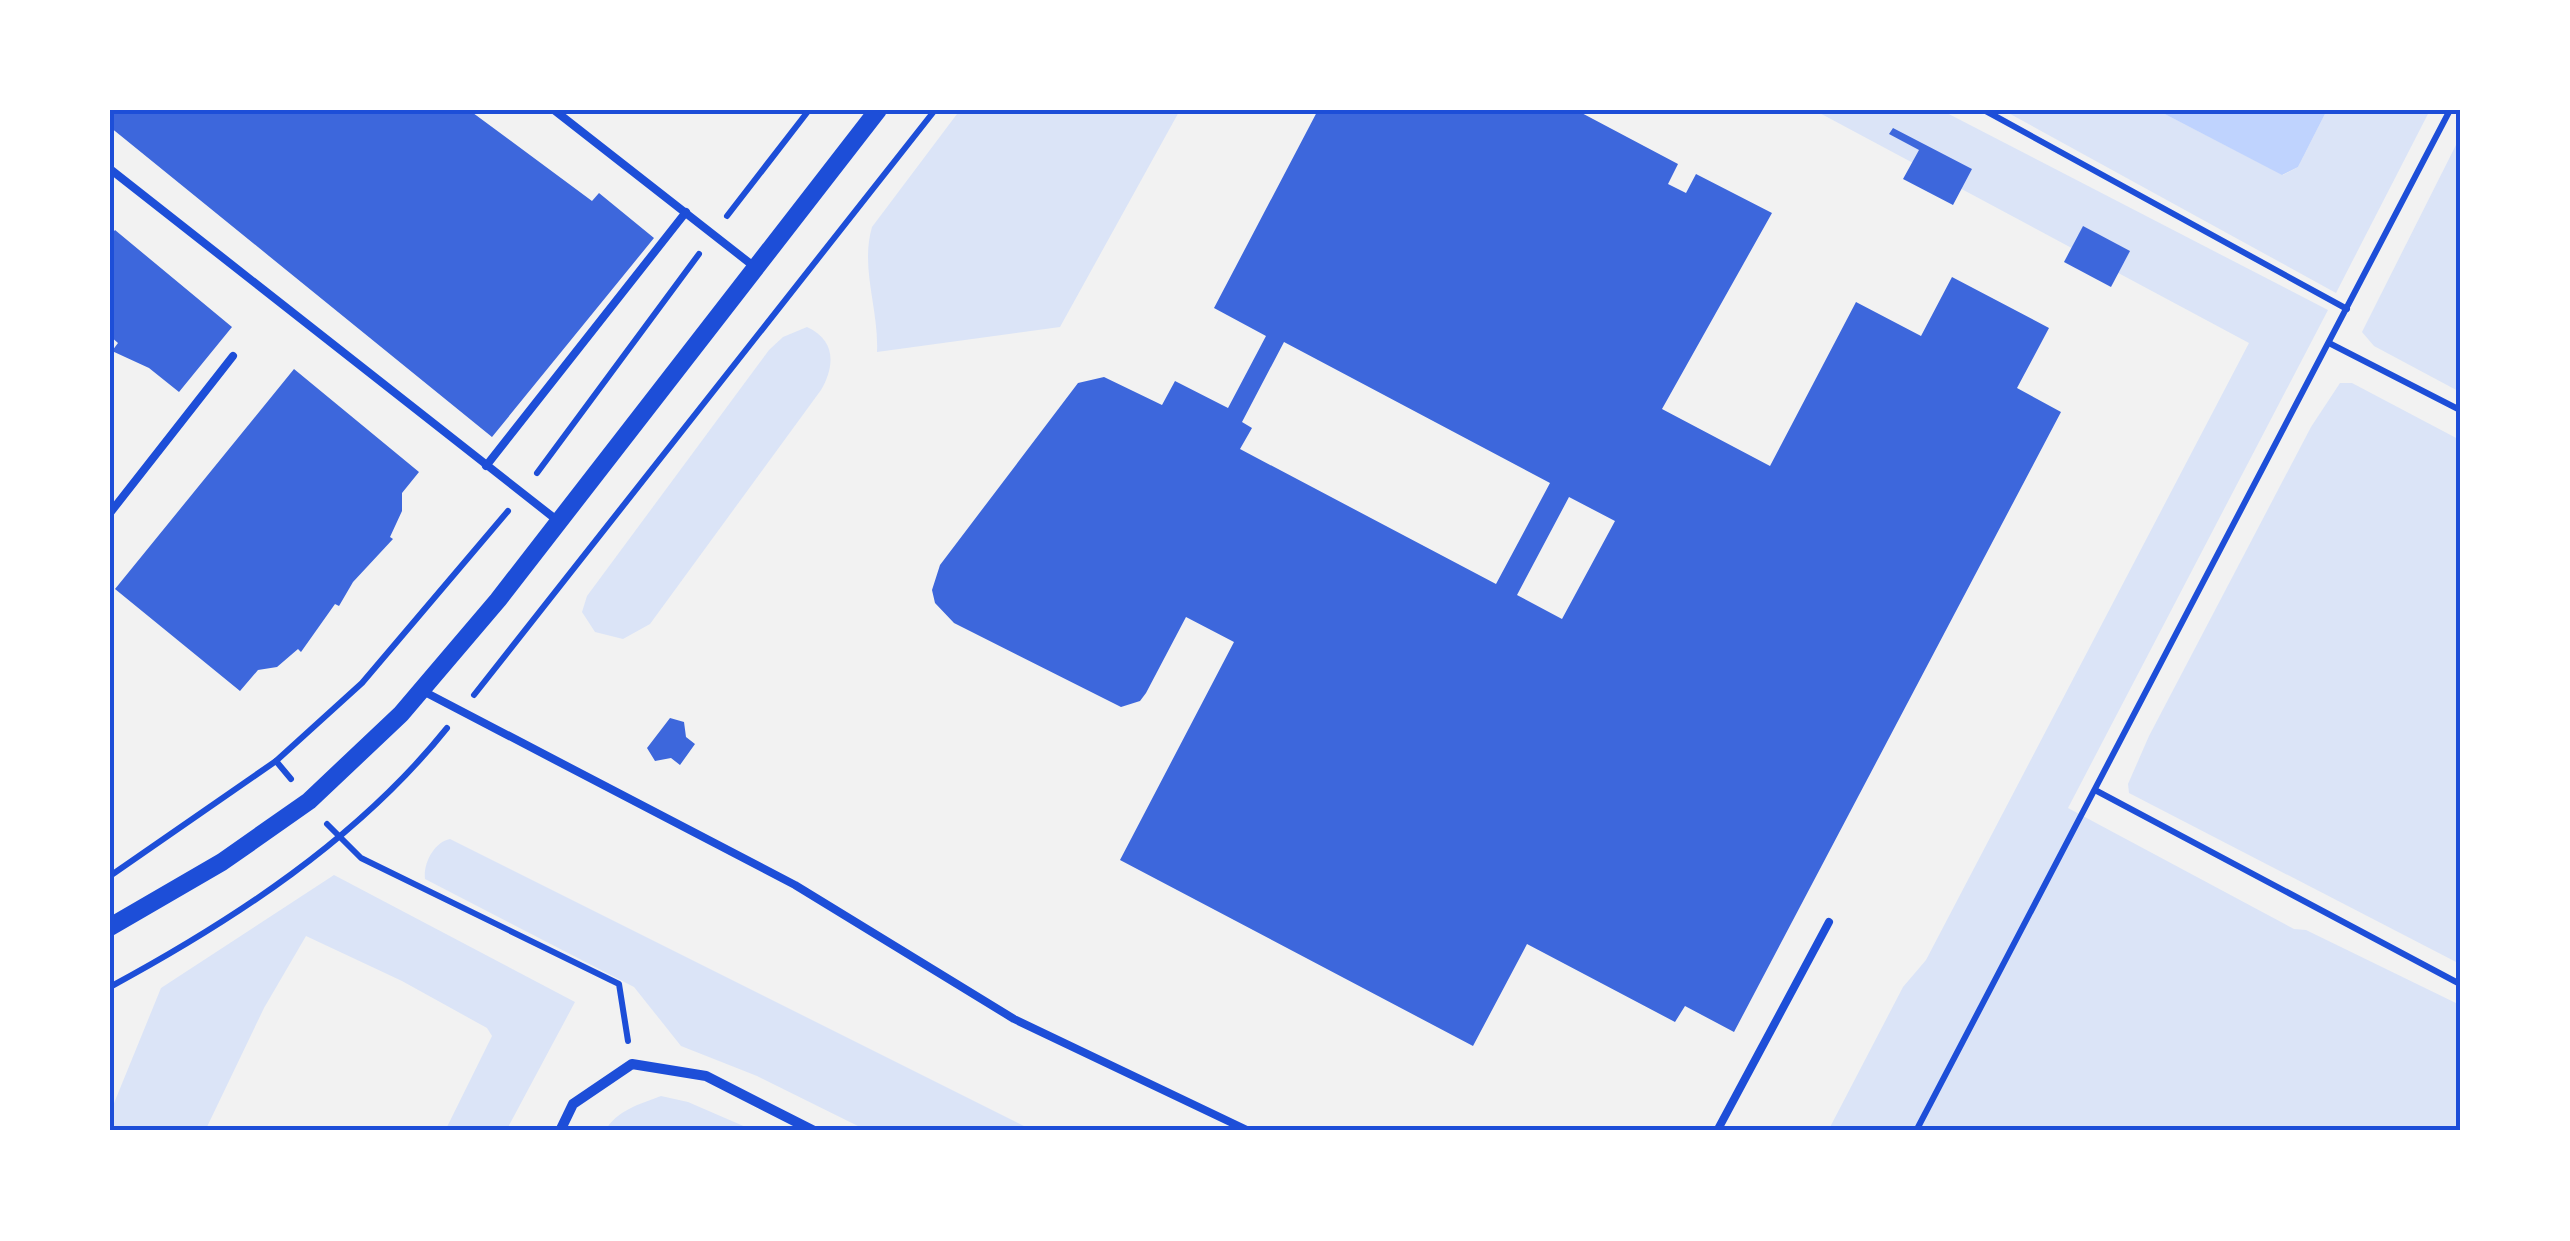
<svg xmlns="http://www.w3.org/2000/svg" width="2570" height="1241" viewBox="0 0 2570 1241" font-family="'Open Sans',sans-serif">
<rect width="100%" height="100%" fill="#f2f2f2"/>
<g fill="#dbe4f7">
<path d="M960 110H1180L1060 327 877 352C879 309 860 268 872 227Z"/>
<polygon points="1814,110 1941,110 2328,310 2068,808 2294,929 2306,930 2460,1005 2460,1131 1828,1131 1903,987 1926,960 2249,343"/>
<polygon points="2003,110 2157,110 2283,175 2298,167 2327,110 2430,110 2336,293"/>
<polygon points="2460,137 2460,392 2374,346 2362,332"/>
<path d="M807 327C836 340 835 366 821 390L650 624 623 639 595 632 582 612 587 596 769 350 783 337Z"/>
<polygon points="2340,383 2352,383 2460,440 2460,964 2129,793 2128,784 2149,736 2311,427"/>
<path d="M450 839 1034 1131H868L757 1076 681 1046 634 987 425 879C423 864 434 842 450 839Z"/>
<polygon points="334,875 575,1002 506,1131 445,1131 492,1036 487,1028 402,981 306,936 264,1008 205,1131 110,1131 110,1113 161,988"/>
<path d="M661 1096 688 1102 755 1131H605C617 1110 640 1104 661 1096Z"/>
</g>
<polygon fill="#bfd3fe" points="2157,110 2327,110 2298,167 2282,175"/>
<g fill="#3d67dc" fill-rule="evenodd">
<polygon points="110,110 469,110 592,201 599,193 654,238 492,437 110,127"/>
<path d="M1318 110H1576L1678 164 1668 184 1686 193 1696 174 1772 213 1662 409 1770 466 1856 302 1921 336 1952 277 2049 328 2017 388 2061 412 1734 1032 1685 1006 1675 1022 1527 944 1473 1046 1120 860 1234 642 1186 617 1146 693 1140 701 1121 707 954 623 935 603 932 590 940 565 1078 383 1104 377 1162 405 1175 381 1228 408 1266 336 1214 308ZM1284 342 1550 483 1496 584 1240 449 1252 428 1242 422ZM1569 497 1615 521 1562 619 1517 595Z"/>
<polygon points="1893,128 1972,169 1953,205 1903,179 1919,150 1889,134"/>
<polygon points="2083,226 2130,251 2111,287 2064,262"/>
<polygon points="115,230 232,327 179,392 149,368 112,351 118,343 110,336 110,236"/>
<polygon points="294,369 419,472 402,493 402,511 390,537 393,539 353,582 339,606 335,604 301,652 298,649 277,667 258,670 240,691 115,589"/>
<polygon points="670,718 684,722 686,737 695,744 680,765 671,758 655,761 647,748"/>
</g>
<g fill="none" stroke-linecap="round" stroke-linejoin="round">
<g stroke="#1d4ed8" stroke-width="6">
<polyline points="1984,110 2347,309"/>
<polyline points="727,216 809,110"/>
<polyline points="2329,343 2460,410"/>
<polyline points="537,473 699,254"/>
<polyline points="474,695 935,110"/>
<polyline points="276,761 291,779"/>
<polyline points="2095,790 2460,984"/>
<polyline points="327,824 361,858 619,984 628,1041"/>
<polyline points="110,876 276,761 362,683 508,511"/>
<path d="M110 987C234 920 358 839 447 728"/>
<polyline points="1916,1131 2450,110"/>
</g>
<g stroke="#1d4ed8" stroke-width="8">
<polyline points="554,110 756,268"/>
<polyline points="110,169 558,521"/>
<polyline points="486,466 686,212"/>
<polyline points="110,513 233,356"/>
<polyline points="421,690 795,885 1014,1019 1249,1131"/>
<polyline points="1717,1131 1829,922"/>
</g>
<polyline stroke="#1d4ed8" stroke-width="10" points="560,1131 573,1104 632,1064 706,1076 814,1131"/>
<polyline stroke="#1d4ed8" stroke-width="18" points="110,927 222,862 309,801 401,714 498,600 878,110"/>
</g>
<rect width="2570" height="1241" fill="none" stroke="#ffffff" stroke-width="225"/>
<rect x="112" y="112" width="2346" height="1016" fill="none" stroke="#1d4ed8" stroke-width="4"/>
</svg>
